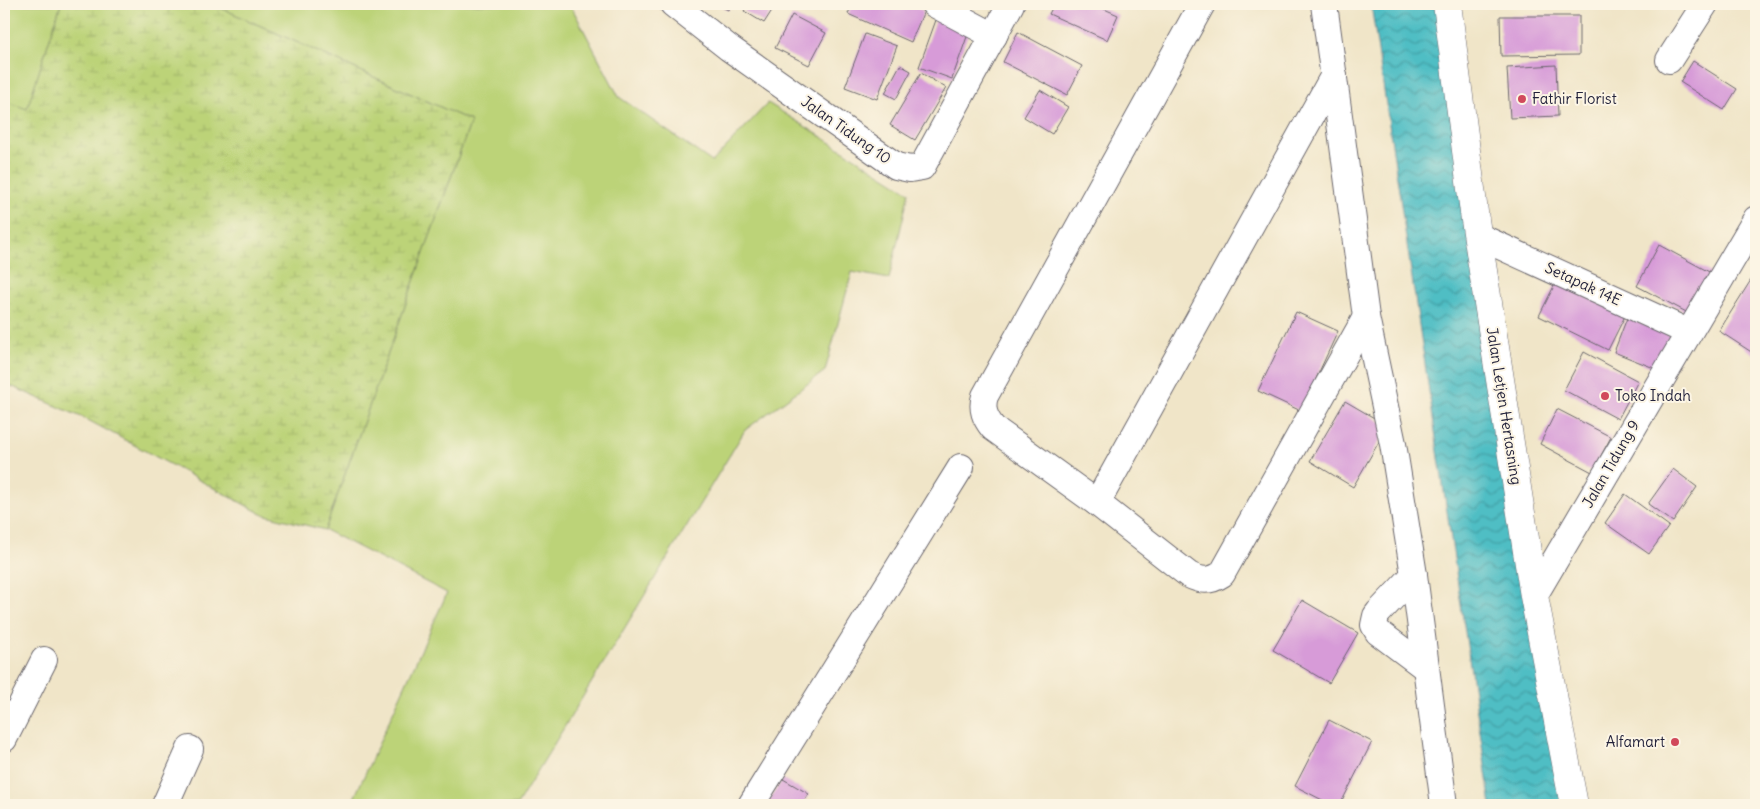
<svg xmlns="http://www.w3.org/2000/svg" width="1760" height="809" viewBox="0 0 1760 809" font-family="Delius,sans-serif">
<defs>
<pattern id="wetland-marsh" width="20" height="14" patternUnits="userSpaceOnUse" patternTransform="scale(1.25)"><rect width="20" height="14" fill="#bcd378"/><path d="M1 5h8M5 5V1M11 12h8M15 12V8" fill="none" stroke="#a1b569"/></pattern>
<pattern id="water-waves" width="16" height="10" patternUnits="userSpaceOnUse" patternTransform="scale(1.25)"><rect width="16" height="10" fill="#4fbec4"/><path d="M0 5q4-4 8 0t8 0" fill="none" stroke="#419aa0"/></pattern>
</defs>
<rect width="100%" height="100%" fill="#fcf5e5"/>
<filter id="ink" filterUnits="userSpaceOnUse"><feTurbulence type="fractalNoise" baseFrequency=".02" numOctaves="2"/><feDisplacementMap in="SourceGraphic" scale="10" xChannelSelector="R" yChannelSelector="G"/><feConvolveMatrix kernelMatrix="1 2 1 2 8 2 1 2 1" color-interpolation-filters="sRGB"/></filter>
<filter id="wash" filterUnits="userSpaceOnUse"><feTurbulence type="fractalNoise" baseFrequency=".0096" numOctaves="4" result="noise"/><feDisplacementMap in="SourceGraphic" scale="20" xChannelSelector="R" yChannelSelector="G"/><feGaussianBlur stdDeviation="1.12" result="paint"/><feColorMatrix in="noise" values="0 0 0 0 0 0 0 0 0 0 0 0 0 0 0 0 0 1.4 0 .05"/><feComposite in="paint" operator="in"/></filter>
<g filter="url(#wash)">
<rect width="100%" height="100%" fill="#f0e5c8"/>
<g fill="#bcd378" stroke="#6f7a5a">
<polygon points="4,4 61,4 27,110 4,101"/>
<polygon points="212,4 570,4 619,97 712,162 768,103 909,192 889,279 852,272 825,371 745,430 517,805 351,805 447,593 325,530 471,121"/>
</g>
<polygon fill="url(#wetland-marsh)" stroke="#6f7a5a" points="61,4 212,4 471,121 325,530 262,514 86,419 4,383 4,101 27,109"/>
<polygon fill="url(#water-waves)" stroke="#387080" points="1371,4 1440,4 1566,805 1491,805"/>
<g id="blocks">
<g fill="#d79bd8">
<polygon points="716,4 731,4 728,10"/>
<polygon points="748,4 776,4 764,23 744,11"/>
<polygon points="852,4 907,4 924,11 911,42 848,14"/>
<polygon points="1054,4 1093,4 1118,15 1107,40 1049,14"/>
<polygon points="1481,4 1498,4 1498,5 1482,7"/>
<polygon points="792,15 826,33 809,65 775,48"/>
<polygon points="1500,16 1579,16 1579,55 1501,56"/>
<polygon points="936,20 969,31 952,79 919,67"/>
<polygon points="1018,32 1082,66 1067,95 1003,62"/>
<polygon points="865,34 897,46 877,99 845,87"/>
<polygon points="1693,61 1737,89 1724,110 1680,82"/>
<polygon points="900,65 911,71 896,99 885,93"/>
<polygon points="1556,65 1558,116 1510,118 1507,68"/>
<polygon points="921,73 946,88 915,140 890,125"/>
<polygon points="1040,90 1068,107 1052,134 1024,117"/>
<polygon points="1659,245 1713,274 1692,315 1637,286"/>
<polygon points="1751,280 1756,283 1756,355 1719,331"/>
<polygon points="1556,282 1625,316 1608,350 1539,316"/>
<polygon points="1296,312 1338,331 1301,411 1258,391"/>
<polygon points="1627,318 1673,336 1659,370 1614,352"/>
<polygon points="1584,352 1638,381 1618,419 1564,390"/>
<polygon points="1345,401 1388,426 1353,487 1310,461"/>
<polygon points="1557,409 1611,437 1592,472 1540,444"/>
<polygon points="1673,469 1697,487 1673,522 1648,504"/>
<polygon points="1625,494 1669,526 1649,554 1605,523"/>
<polygon points="1302,600 1358,633 1329,683 1273,650"/>
<polygon points="1329,720 1372,742 1340,805 1332,805 1295,786"/>
<polygon points="783,779 809,794 802,805 766,805"/>
</g>
</g>
</g>
<g filter="url(#ink)">
<use href="#blocks" fill-opacity="0" stroke="#6a666c" stroke-width="1"/>
<g fill="none" stroke-linecap="round" stroke-linejoin="round">
<defs>
<g id="minor">
<polyline points="673,4 729,48 896,166 910,169 922,167 1011,4"/>
<polyline points="934,4 994,36"/>
<path d="M1202 4 985 396C981 409 985 418 993 428L1097 503 1189 575C1201 581 1210 582 1222 574L1366 317"/>
<polyline points="1324,4 1366,317 1393,444 1414,575 1444,805"/>
<polyline points="1669,60 1705,4"/>
<polyline points="1478,236 1688,332"/>
<polyline points="1097,503 1334,75"/>
<polyline points="1414,575 1379,612 1376,616 1374,625 1378,632 1426,668"/>
<polyline points="1534,596 1756,219"/>
<polyline points="4,739 44,660"/>
<polyline points="165,805 190,749"/>
<polyline points="751,805 961,467"/>
</g>
<polyline id="tertiary" points="1447,4 1475,220 1534,596 1574,805"/>
</defs>
<use href="#minor" stroke="#6a666c" stroke-width="28"/>
<use href="#tertiary" stroke="#6a666c" stroke-width="29"/>
<use href="#minor" stroke="#fff" stroke-width="26"/>
<use href="#tertiary" stroke="#fff" stroke-width="28"/>
</g>
</g>
<g fill="#d1495b" stroke="#fcf5e5" stroke-width="2">
<circle cx="1522" cy="99" r="5"/>
<circle cx="1605" cy="396" r="5"/>
<circle cx="1675" cy="742" r="5"/>
</g>
<g text-anchor="middle" stroke-width="4" stroke-linejoin="round" paint-order="stroke">
<g font-size="15" fill="#22223b" stroke="#fcf5e5" text-anchor="start">
<text x="1532" y="104">Fathir Florist</text>
<text x="1615" y="401">Toko Indah</text>
<text x="1665" y="747" text-anchor="end">Alfamart</text>
</g>
<g font-size="15" fill="#22223b" stroke="#fcf5e5">
<text transform="translate(846 130) rotate(35)" y="5">Jalan Tidung 10</text>
<text transform="translate(1583 284) rotate(25)" y="5">Setapak 14E</text>
<text transform="translate(1504 406) rotate(81)" y="5">Jalan Letjen Hertasning</text>
<text transform="translate(1611 464) rotate(-60)" y="5">Jalan Tidung 9</text>
</g>
</g>
<rect width="1760" height="809" fill="none" stroke="#fcf5e5" stroke-width="20"/>
</svg>
